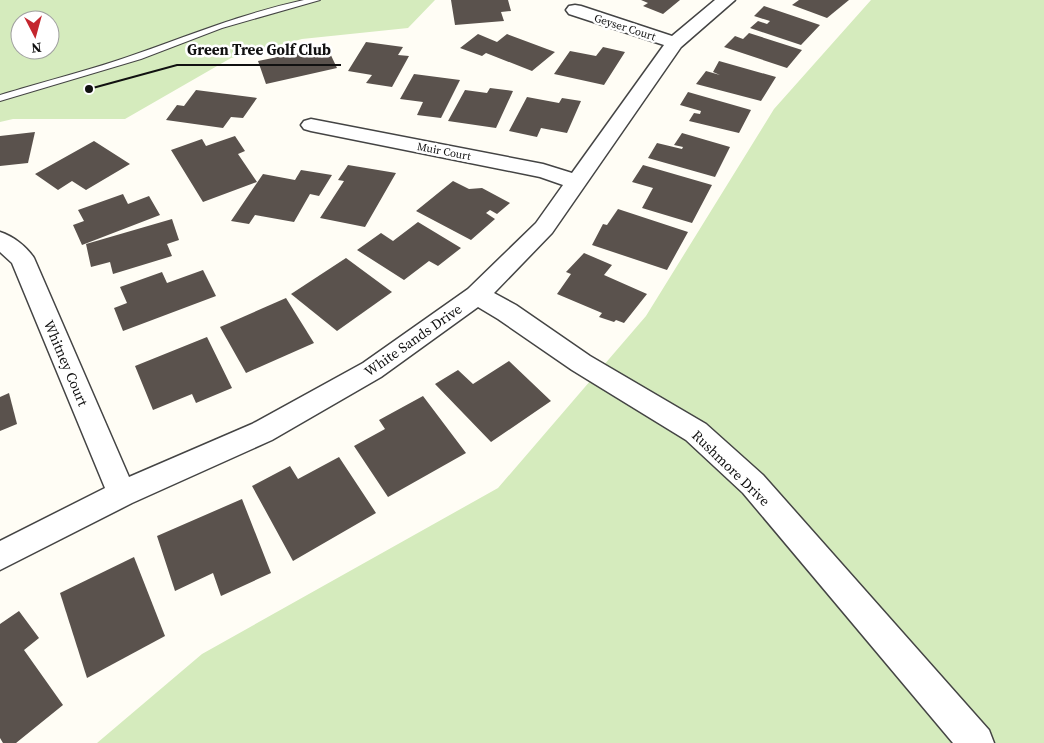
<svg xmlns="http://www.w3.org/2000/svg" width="1044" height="743" viewBox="0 0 1044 743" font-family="'Source Serif 4',serif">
<rect width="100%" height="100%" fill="#fffdf5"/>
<g fill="#d5ebbd" fill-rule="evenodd">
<path d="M0 0H435L408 28 302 39 231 58 125 119H13L0 122ZM20 20H50V50H20Z"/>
<polygon points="871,0 1044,0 1044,743 97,743 202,654 498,488 646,316 774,109"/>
</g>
<g fill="#5a524d">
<polygon points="451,0 508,0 511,11 501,12 504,21 455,25"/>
<polygon points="641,0 680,0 663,14 643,6 648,3"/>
<polygon points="799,0 849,0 827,18 792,5"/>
<polygon points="764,6 820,25 801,45 750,28 758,21 767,24 770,21 754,16"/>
<polygon points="749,33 802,50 787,68 724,47 735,36 743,39"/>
<polygon points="478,34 497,42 507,34 555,52 532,71 486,53 482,56 460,48"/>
<polygon points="366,42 403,47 398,55 409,56 392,87 366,83 372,75 348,71"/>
<polygon points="327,47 337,68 266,84 258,61"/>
<polygon points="603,47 625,52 604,85 554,74 570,51 596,56"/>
<polygon points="719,61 776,77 761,101 696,84 706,71 720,75 713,72"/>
<polygon points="414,74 460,80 441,118 417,115 423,102 400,99"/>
<polygon points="490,88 513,91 496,128 448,121 465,90 487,93"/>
<polygon points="196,90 257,98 243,118 231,117 223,128 166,120 177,105 184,106"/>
<polygon points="688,92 751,110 739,133 689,121 694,113 700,114 701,111 680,105"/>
<polygon points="527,97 559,103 562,98 581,101 567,133 541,128 537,137 509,131"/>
<polygon points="35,132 28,163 0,166 0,136"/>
<polygon points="682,133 730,147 715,177 648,158 657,143 682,149 683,147 674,145"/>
<polygon points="235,136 245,151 238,154 257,182 203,202 171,150 202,139 206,146"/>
<polygon points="94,141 130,164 86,190 72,181 58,190 35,174"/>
<polygon points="348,165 396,173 365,227 320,218 344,181 338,180"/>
<polygon points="643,165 712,185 692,223 642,208 653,188 632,182"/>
<polygon points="301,170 332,175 319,196 310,194 294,222 255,215 249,224 231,221 263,174 295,180"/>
<polygon points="453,181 469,189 482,188 510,203 497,214 490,210 486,213 495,219 471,240 416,211"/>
<polygon points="123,194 128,204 149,196 160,215 82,245 73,225 84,221 78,210"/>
<polygon points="618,209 688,232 667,270 592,245 603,224 607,225"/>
<polygon points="172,219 179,240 167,244 172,256 113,274 110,262 91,267 86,244"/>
<polygon points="418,222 461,248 438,266 429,261 404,280 357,250 381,233 393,241"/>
<polygon points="584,253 612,265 604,275 647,294 624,323 616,320 614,322 599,317 602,313 557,294 571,274 566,272"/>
<polygon points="346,258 392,292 337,331 291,294"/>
<polygon points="203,270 216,296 123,331 114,308 127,303 120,287 162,272 167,283"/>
<polygon points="286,298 314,343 246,373 220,327"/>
<polygon points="207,337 232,388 196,403 192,394 153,410 135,366"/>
<polygon points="509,361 551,401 491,442 435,384 458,370 473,384"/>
<polygon points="9,393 17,424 0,431 0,397"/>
<polygon points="423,396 466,453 388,497 354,446 385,429 379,420"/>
<polygon points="339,457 376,513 293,561 252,486 290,466 298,479"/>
<polygon points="242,499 271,573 221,596 213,573 175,591 157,536"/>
<polygon points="134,557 165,636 87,678 60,593"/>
<polygon points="19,611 39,638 24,650 63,705 16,743 3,743 0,738 0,624"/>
</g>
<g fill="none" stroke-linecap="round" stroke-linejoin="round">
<defs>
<path id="lane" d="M304 0H320L222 28 141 59 0 101V95C45 81 92 70 136 54 193 34 244 13 304 0Z"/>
<path id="street" d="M715 0H735L681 47 552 233 494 293 516 305 590 356 706 424 763 475 989 730 994 743H953L743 493 686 440 572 370 498 319 478 307 381 377 272 440 132 503 0 570V541L105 488 12 263 0 252V232C13 236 27 247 34 258L129 477 252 424 363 363 468 289 536 223 563 185 540 177 311 131 304 129 301 125 304 121 311 119 543 164 572 173 664 45 569 14 566 10 569 6 575 5 581 6 672 36Z"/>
</defs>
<use href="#lane" stroke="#444" stroke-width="2"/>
<use href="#street" stroke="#444" stroke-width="3"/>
<use href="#lane" fill="#fff" fill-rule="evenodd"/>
<use href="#street" fill="#fff" fill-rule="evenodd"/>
</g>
<g text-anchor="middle" stroke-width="5" stroke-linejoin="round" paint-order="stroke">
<g font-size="11" fill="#111" stroke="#fff">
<text transform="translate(625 27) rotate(18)" y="4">Geyser Court</text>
<text transform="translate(444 151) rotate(11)" y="4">Muir Court</text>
</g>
<g font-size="14" fill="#111" stroke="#fff">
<text transform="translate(413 340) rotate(-35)" y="5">White Sands Drive</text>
<text transform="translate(66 363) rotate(67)" y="5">Whitney Court</text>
<text transform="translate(731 468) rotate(44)" y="5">Rushmore Drive</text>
</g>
</g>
<path fill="none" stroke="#111" stroke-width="2" d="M89 89L177 65H341"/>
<circle fill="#111" stroke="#fff" stroke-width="2" cx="89" cy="89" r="5"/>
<g font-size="15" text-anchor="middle" font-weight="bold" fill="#111" stroke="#fff" stroke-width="5" stroke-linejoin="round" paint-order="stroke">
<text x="259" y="55">Green Tree Golf Club</text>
</g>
<g transform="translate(35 35) rotate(174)"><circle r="24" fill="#ffffff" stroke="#a0a0a0"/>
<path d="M0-4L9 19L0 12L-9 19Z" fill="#c4262e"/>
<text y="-8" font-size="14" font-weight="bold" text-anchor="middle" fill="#111111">N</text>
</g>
</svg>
